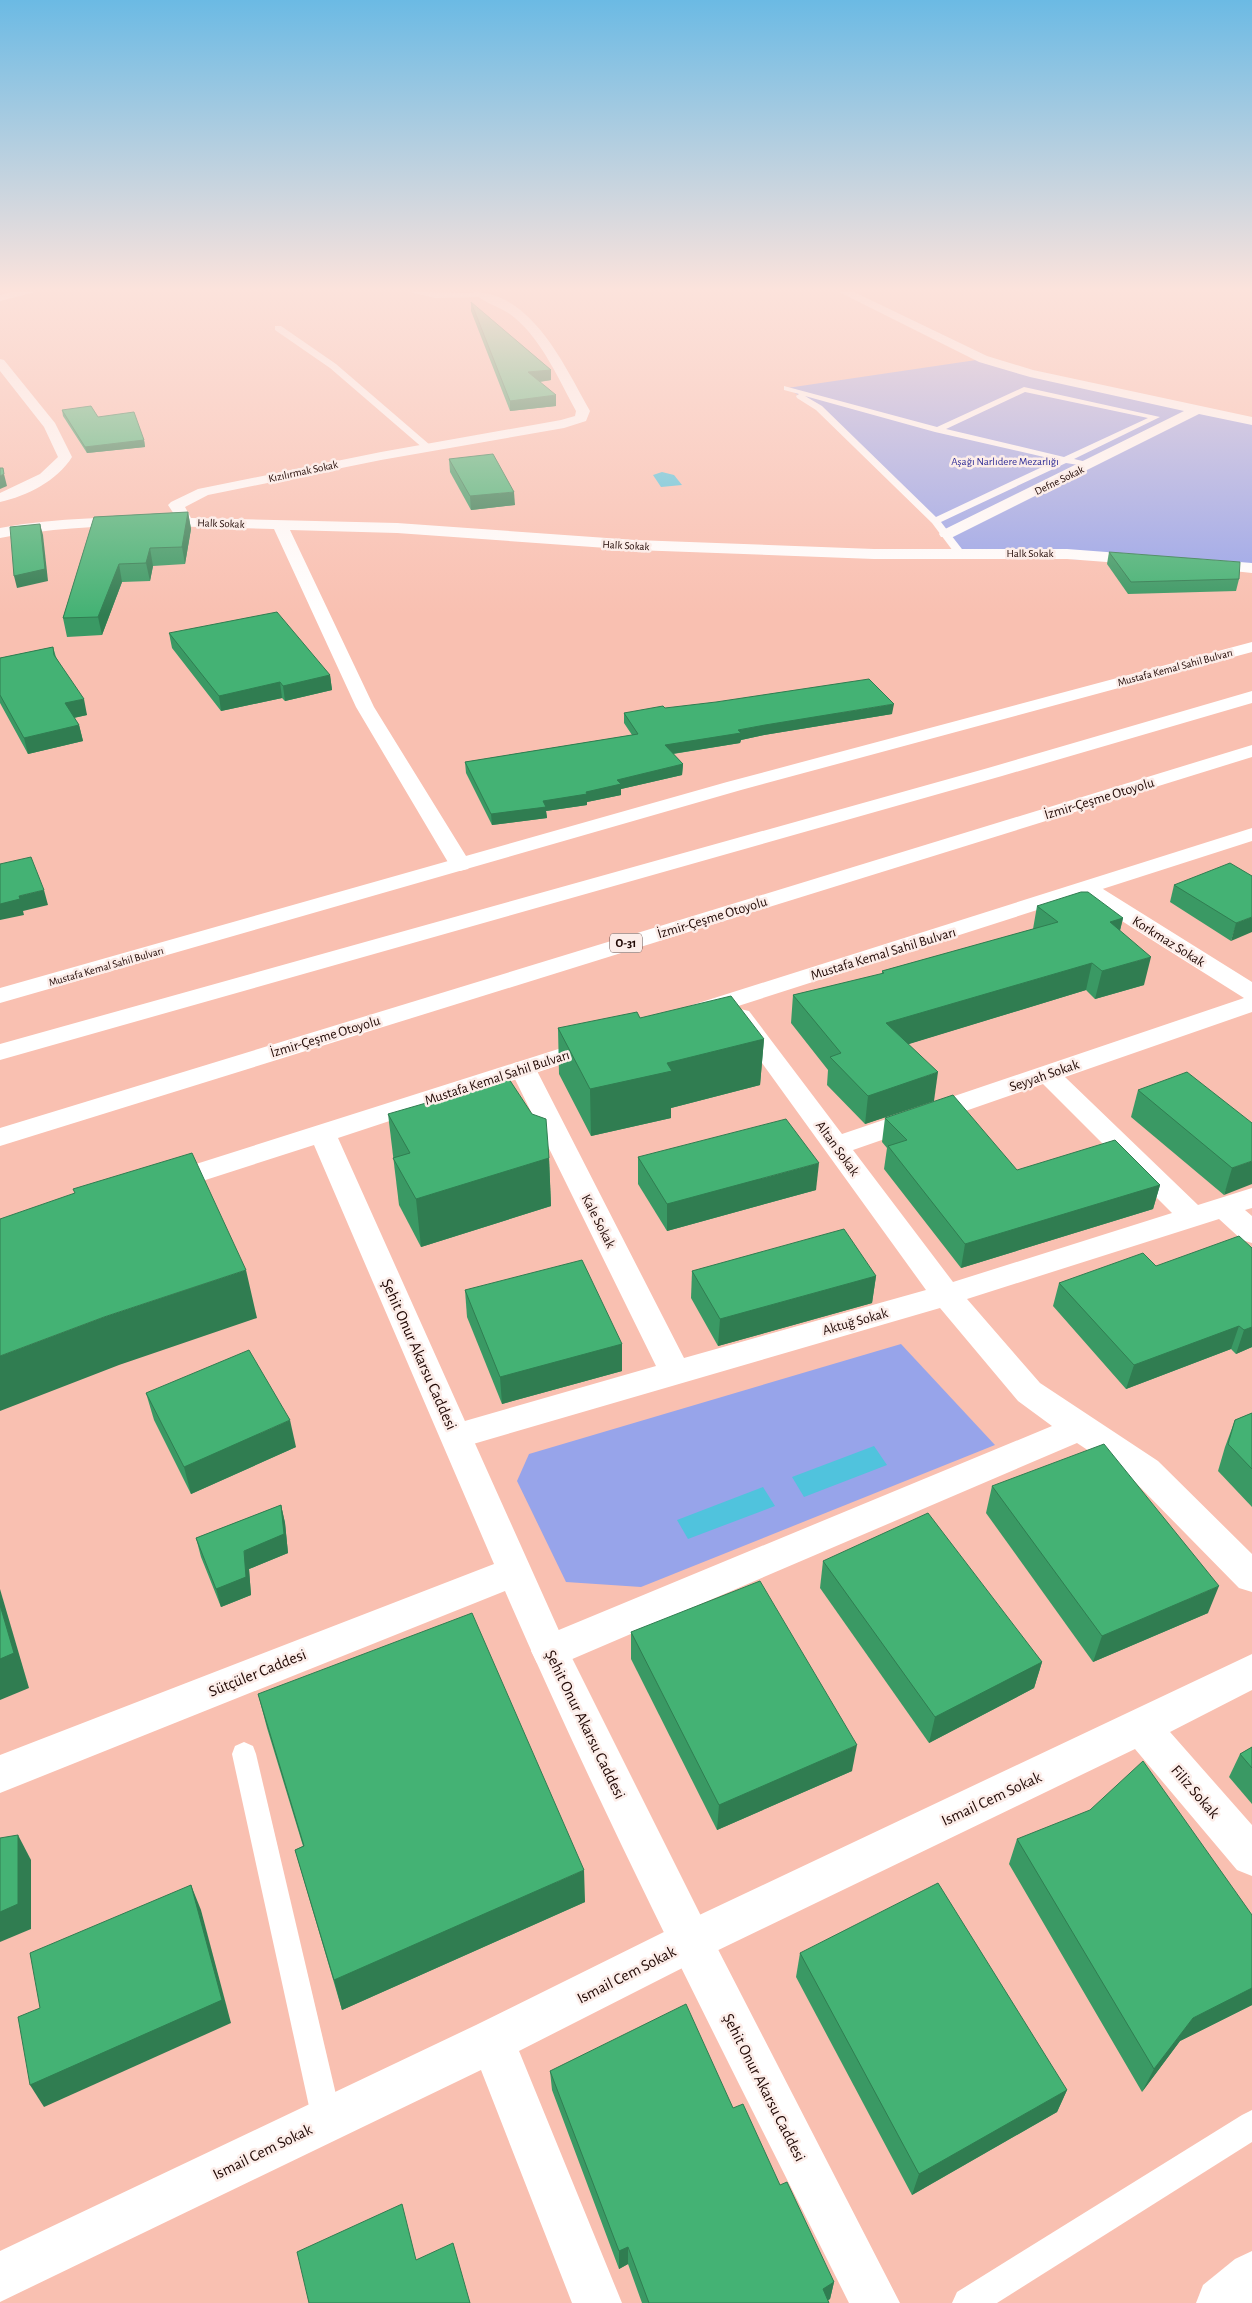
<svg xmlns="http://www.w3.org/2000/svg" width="1252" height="2303" viewBox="0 0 1252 2303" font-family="'Alegreya Sans',sans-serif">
<rect width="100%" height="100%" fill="#f9c0b1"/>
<g fill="#97a4ea">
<polygon points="983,359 1252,421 1252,569 960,553 947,534 819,408 787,388"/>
<polygon points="901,1344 995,1445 641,1587 566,1582 517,1481 529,1454"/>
</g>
<g fill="#50c3dd">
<polygon points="662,472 674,475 682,485 661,487 653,475"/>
<polygon points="874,1446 887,1465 804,1497 792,1477"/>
<polygon points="763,1487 775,1506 688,1539 677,1520"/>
</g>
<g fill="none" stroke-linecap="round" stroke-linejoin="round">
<g fill="#fff" fill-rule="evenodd">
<polygon points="410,292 483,293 487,295 483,297 435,298"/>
<polygon points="275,326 281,326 336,364 430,445 430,449 424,449 330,368 275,330"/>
<path d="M784 386 937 427 1024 387 1160 417 1074 459 1091 463V467L1066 463 941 522 965 553 960 556 956 555 932 523 816 410 797 398 796 396 799 394 784 390ZM1025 392 1148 418 1064 457 946 429ZM805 396 935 432 1057 460 936 517 822 406Z"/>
<polygon points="244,1742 253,1746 256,1754 342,2120 337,2130 327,2135 317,2130 312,2120 232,1754 235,1746"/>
<polygon points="1252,2110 1252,2142 997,2303 952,2303 957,2292 1242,2115"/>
</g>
<g fill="#fff" fill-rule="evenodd">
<polygon points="11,292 36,292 0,301 0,295"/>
<path d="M473 292C532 292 565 367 590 411L586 421 564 428 381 460 208 495 185 507 191 518 397 523 635 540 874 549H1067L1146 555 1154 560 1146 565 1067 559H874L635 550 397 533 290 530 374 707 471 864 468 869 460 871 452 869 356 707 274 529C183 527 90 520 0 538V528C58 517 116 517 176 517L168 505 171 502 198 489 381 452 561 420 575 416 576 411C559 380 543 342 515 318 503 307 484 304 473 292Z"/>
<polygon points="839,292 854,292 987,356 1033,370 1252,417 1252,425 1199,414 953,537 941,537 939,534 941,531 1184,411 1030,377 979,362"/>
<path d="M0 359 4 360 55 423 72 457C57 481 27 496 0 502V493L40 474 58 457 44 427 0 371Z"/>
<polygon points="1202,559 1252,563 1252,573 1196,567 1194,564 1196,561"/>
<path d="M1087 882 1095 884 1252 982V1012L1065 1077 1198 1205 1252 1188V1208L1245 1210 1252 1216V1243L1242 1240 1219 1219 967 1299 1040 1383 1158 1461 1252 1554V1592L1239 1588 1134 1481 1077 1443 563 1663 550 1667 537 1663 531 1651 537 1639 1052 1426 1018 1401 940 1308 456 1449 444 1445 440 1436 444 1427 656 1366 510 1069 514 1063 523 1061 532 1063 536 1069 684 1358 926 1290 728 1016 731 1011 740 1009 749 1011 842 1134 1244 998 1079 894 1076 889 1079 884ZM1043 1084 1172 1213 953 1282 853 1150Z"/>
<polygon points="1252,1654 1252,1690 1170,1732 1252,1825 1252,1876 1237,1870 1135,1749 706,1956 519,2051 622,2303 572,2303 481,2070 0,2302 0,2251 476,2025 676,1926"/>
<polygon points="1252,2251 1252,2303 1196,2303 1203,2285 1235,2259"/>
</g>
<g fill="#fff" fill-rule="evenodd">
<polygon points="1252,828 1252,841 707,1016 698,1018 689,1016 686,1011 689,1006"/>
<path d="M593 1038 602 1041 606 1046 602 1051 338 1138 565 1644 706 1926 900 2303H849C731 2067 610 1833 505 1591L0 1793V1755L494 1564 314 1145 165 1193 155 1191 151 1184 155 1177Z"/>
</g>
<polygon fill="#fff" fill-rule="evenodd" points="1252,642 1252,652 741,790 0,1003 0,988 727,782"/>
<g fill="#fff" fill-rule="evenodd">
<polygon points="1252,691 1252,703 1002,776 0,1060 0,1044 988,768"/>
<polygon points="1252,745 1252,757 0,1146 0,1128"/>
</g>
</g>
<g fill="#3a9964">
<polygon points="471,302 551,370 551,380 540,382 556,406 510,411 471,311"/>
<polygon points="62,410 98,417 144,440 145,447 87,453 63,416"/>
<polygon points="449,459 515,505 471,510 450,472"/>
<polygon points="188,512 191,529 185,564 153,566 150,581 122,582 102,635 67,637 63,618 94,517"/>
<polygon points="1109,552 1239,579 1236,591 1128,594 1107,564"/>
<polygon points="169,633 330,675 332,690 285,701 282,698 221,711 172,648"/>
<polygon points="53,647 56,657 87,715 74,718 79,725 83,741 28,754 0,703 0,658"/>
<polygon points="665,708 892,714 764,735 741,740 740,743 673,754 683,764 682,775 621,789 621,795 587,802 587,805 546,811 547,818 492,825 466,773 465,762 632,735 624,723 624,713"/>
<polygon points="1252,876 1231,941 1170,902 1174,885"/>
<polygon points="1037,906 1123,918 1120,931 1144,985 1095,999 1086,990 908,1044 934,1101 865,1124 827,1085 828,1070 791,1023 793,995 882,974 882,971 1033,929"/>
<polygon points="640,1018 764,1039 760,1085 671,1108 671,1118 591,1136 559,1074 558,1028"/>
<polygon points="1138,1090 1252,1123 1224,1195 1131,1117"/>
<polygon points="388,1114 532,1114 549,1158 551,1206 421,1247 399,1205"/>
<polygon points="885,1118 1017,1170 1160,1185 1153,1209 961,1268 884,1169 887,1148 882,1142"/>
<polygon points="638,1157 816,1190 667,1231 638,1184"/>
<polygon points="1252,1248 1252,1347 1236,1354 1231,1349 1126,1389 1053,1306 1059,1283 1156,1266"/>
<polygon points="692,1271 876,1276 872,1303 718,1346 691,1298"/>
<polygon points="465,1290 622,1344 622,1371 502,1404 467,1317"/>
<polygon points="146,1393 296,1447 191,1494 154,1420"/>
<polygon points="1252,1413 1252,1507 1218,1471 1225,1447 1235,1420"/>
<polygon points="992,1486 1208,1613 1093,1662 986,1513"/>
<polygon points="281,1505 285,1523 288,1553 249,1569 251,1595 221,1607 201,1557 196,1538"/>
<polygon points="823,1561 1042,1662 1034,1688 929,1743 820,1588"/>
<polygon points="631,1632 852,1771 717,1830 631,1659"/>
<polygon points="258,1694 585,1902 342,2010 295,1850 303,1846 267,1728"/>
<polygon points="1252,1747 1252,1804 1229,1777 1240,1754"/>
<polygon points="1017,1839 1252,1915 1252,2005 1180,2041 1142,2092 1009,1864"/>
<polygon points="800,1953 1067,2090 1057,2112 912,2195 796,1977"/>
<polygon points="550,2071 733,2108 780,2185 834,2282 830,2299 828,2300 829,2303 642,2303 628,2264 619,2269 552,2090"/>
</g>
<g fill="#307d51">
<polygon points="551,370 551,380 529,383 528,372"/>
<polygon points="556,395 556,406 510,411 510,401"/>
<polygon points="144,440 145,447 87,453 85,447"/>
<polygon points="4,474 7,486 0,489 0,476"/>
<polygon points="514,492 515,505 471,510 470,496"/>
<polygon points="188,512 191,529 185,564 182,547"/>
<polygon points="40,524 43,535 48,581 17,588 14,576"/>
<polygon points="150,548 153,566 150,581 146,563"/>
<polygon points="119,564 122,582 102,635 98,617"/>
<polygon points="330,675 332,690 285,701 283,686"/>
<polygon points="280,682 282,698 221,711 219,696"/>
<polygon points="84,699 87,715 68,719 65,703"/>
<polygon points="894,704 892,714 764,735 741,740 740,743 665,755 665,745 765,725"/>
<polygon points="79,725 83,741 28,754 24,738"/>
<polygon points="683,764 682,775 621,789 621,795 587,802 587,805 546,811 547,818 492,825 491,814 543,801 586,792 617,780"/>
<polygon points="44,890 48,905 23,911 24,915 0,920 0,904 19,896"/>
<polygon points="1252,917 1252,932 1231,941 1236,923"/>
<polygon points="1123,918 1116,945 1110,922"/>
<polygon points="1151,957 1144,985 1095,999 1102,971"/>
<polygon points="1092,963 1086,990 883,1052 886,1023"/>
<polygon points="764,1039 760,1085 671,1108 671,1118 591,1136 590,1089 667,1063"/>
<polygon points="938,1072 934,1101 865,1124 868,1096"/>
<polygon points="549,1158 551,1206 421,1247 416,1199"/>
<polygon points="1252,1161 1252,1184 1224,1195 1232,1168"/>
<polygon points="819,1163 816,1190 667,1231 667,1204"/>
<polygon points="1160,1185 1153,1209 961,1268 965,1244"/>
<polygon points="246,1270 257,1318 119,1365 0,1411 0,1356 104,1317"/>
<polygon points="876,1276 872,1303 718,1346 720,1319"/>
<polygon points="1239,1326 1231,1349 1126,1389 1134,1365"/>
<polygon points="1252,1327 1252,1347 1236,1354 1244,1330"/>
<polygon points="622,1344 622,1371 502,1404 500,1377"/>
<polygon points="290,1420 296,1447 191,1494 184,1467"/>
<polygon points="281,1505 285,1523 288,1553 249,1569 251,1595 221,1607 216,1589"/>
<polygon points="1219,1586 1208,1613 1093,1662 1102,1636"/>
<polygon points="0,1589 29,1688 0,1700"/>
<polygon points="1042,1662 1034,1688 929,1743 935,1717"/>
<polygon points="857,1745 852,1771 717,1830 719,1805"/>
<polygon points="18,1835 31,1860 31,1929 0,1942 0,1912"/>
<polygon points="584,1870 585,1902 342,2010 334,1980"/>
<polygon points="191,1885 201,1910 231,2023 44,2107 30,2085"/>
<polygon points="1252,1988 1252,2005 1180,2041 1142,2092 1154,2069 1193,2018"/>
<polygon points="1067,2090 1057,2112 912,2195 919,2174"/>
<polygon points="628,2247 628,2264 619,2269 619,2251"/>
<polygon points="834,2282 830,2299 823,2303 823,2289"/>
</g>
<g fill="#44b274" stroke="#307d51">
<polygon points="471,302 551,370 528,372 556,395 510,401"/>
<polygon points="91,406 98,417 134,412 144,440 85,447 62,410"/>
<polygon points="493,454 514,492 470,496 449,459"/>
<polygon points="0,468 3,468 4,474 0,476"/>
<polygon points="188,512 182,547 150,548 146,563 119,564 98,617 63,618 94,517"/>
<polygon points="40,524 45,569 14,576 10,527"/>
<polygon points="1109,552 1240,562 1239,579 1131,582"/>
<polygon points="277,612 330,675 283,686 280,682 219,696 169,633"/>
<polygon points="53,647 54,655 84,699 65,703 79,725 24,738 0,695 0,658"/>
<polygon points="869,679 894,704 765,725 738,730 741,733 665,745 683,764 617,780 621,784 586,792 587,794 543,801 546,807 491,814 465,762 638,734 624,713 663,706 665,708 716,702"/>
<polygon points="31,857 44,890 19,896 20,899 0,904 0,864"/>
<polygon points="1230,863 1252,876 1252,917 1236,923 1174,885"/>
<polygon points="1081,892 1088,892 1123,918 1110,922 1151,957 1102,971 1092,963 886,1023 938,1072 868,1096 830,1057 841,1053 793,995 884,973 882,971 1058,922 1037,906"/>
<polygon points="731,996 764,1039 667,1063 672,1071 590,1089 558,1028 637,1012 640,1018"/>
<polygon points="1187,1072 1252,1123 1252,1161 1232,1168 1138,1090"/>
<polygon points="509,1079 532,1114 546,1119 549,1158 416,1199 393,1158 410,1153 388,1114"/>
<polygon points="953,1095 1017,1170 1115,1140 1160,1185 965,1244 888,1146 907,1140 885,1118"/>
<polygon points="786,1119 819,1163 667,1204 638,1157"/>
<polygon points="192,1153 246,1270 104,1317 0,1356 0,1219 75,1193 73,1189"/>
<polygon points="844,1229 876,1276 720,1319 692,1271"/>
<polygon points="1239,1236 1252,1248 1252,1327 1244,1330 1239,1326 1134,1365 1059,1283 1143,1253 1156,1266"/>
<polygon points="582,1260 622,1344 500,1377 465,1290"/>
<polygon points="249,1350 290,1420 184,1467 146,1393"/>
<polygon points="1252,1413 1252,1469 1228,1444 1235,1420"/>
<polygon points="1104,1444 1219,1586 1102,1636 992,1486"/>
<polygon points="281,1505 284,1534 244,1551 246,1577 216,1589 196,1538"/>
<polygon points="928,1513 1042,1662 935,1717 823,1561"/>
<polygon points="760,1581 857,1745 719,1805 631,1632"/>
<polygon points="0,1605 14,1653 0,1659"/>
<polygon points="472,1613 584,1870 334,1980 295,1850 304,1846 258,1694"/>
<polygon points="1252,1747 1252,1768 1240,1754"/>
<polygon points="1143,1761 1252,1915 1252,1988 1193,2018 1154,2069 1017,1839 1090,1810"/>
<polygon points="18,1835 18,1904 0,1912 0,1838"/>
<polygon points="938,1883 1067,2090 919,2174 800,1953"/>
<polygon points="191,1885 222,2000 30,2085 18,2017 40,2008 30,1953"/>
<polygon points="686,2004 733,2108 743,2104 780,2185 787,2182 834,2282 823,2289 829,2303 649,2303 628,2247 619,2251 550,2071"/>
<polygon points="402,2204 416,2260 453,2243 470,2303 309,2303 297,2252"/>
</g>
<linearGradient id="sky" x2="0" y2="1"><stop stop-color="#6bbae4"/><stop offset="0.47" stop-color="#fce3dc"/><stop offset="1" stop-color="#fce3dc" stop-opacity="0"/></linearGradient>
<rect width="1252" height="615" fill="url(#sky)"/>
<g text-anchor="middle" stroke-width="5" stroke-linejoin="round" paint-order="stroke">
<g font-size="11" fill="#2f2d96" stroke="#fcede9">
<text x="1005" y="465">Aşağı Narlıdere Mezarlığı</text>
</g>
<g font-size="11" fill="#200804" stroke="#fcede9">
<text transform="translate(303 471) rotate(-12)" y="4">Kızılırmak Sokak</text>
<text transform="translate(1059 480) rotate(-26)" y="4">Defne Sokak</text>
<text transform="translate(221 523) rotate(2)" y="4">Halk Sokak</text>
<text transform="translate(626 545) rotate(3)" y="4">Halk Sokak</text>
<text x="1030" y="557">Halk Sokak</text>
<text transform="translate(1175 667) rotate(-15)" y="4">Mustafa Kemal Sahil Bulvarı</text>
<text transform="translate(106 966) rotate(-16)" y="4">Mustafa Kemal Sahil Bulvarı</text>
</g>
<rect fill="#fcede9" stroke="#624d49" stroke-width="1" x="610" y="933.5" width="32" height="19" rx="4"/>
<g font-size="12" font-weight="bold" fill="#200804">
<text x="626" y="947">O-31</text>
</g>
<g font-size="14" fill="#200804" stroke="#fcede9">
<text transform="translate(1099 798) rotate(-17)" y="5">İzmir-Çeşme Otoyolu</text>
<text transform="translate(712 917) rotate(-17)" y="5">İzmir-Çeşme Otoyolu</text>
<text transform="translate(1169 941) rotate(32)" y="5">Korkmaz Sokak</text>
<text transform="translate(883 953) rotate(-17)" y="5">Mustafa Kemal Sahil Bulvarı</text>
<text transform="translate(325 1036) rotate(-17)" y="5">İzmir-Çeşme Otoyolu</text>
<text transform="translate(1044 1075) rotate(-19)" y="5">Seyyah Sokak</text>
<text transform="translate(497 1077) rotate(-18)" y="5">Mustafa Kemal Sahil Bulvarı</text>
<text transform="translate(838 1148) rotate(54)" y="5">Altan Sokak</text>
<text transform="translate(599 1221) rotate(63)" y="5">Kale Sokak</text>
<text transform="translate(855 1321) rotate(-16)" y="5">Aktuğ Sokak</text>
</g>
<g font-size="16" fill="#200804" stroke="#fcede9">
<text transform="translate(420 1354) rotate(66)" y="6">Şehit Onur Akarsu Caddesi</text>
<text transform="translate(257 1672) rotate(-22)" y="6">Sütçüler Caddesi</text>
<text transform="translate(586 1724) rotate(64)" y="6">Şehit Onur Akarsu Caddesi</text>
<text transform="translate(1196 1791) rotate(49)" y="6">Filiz Sokak</text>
<text transform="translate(991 1798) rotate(-25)" y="6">Ismail Cem Sokak</text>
<text transform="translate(626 1974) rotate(-27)" y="6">Ismail Cem Sokak</text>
<text transform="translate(765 2087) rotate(63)" y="6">Şehit Onur Akarsu Caddesi</text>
<text transform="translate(262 2151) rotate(-26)" y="6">Ismail Cem Sokak</text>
</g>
</g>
</svg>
